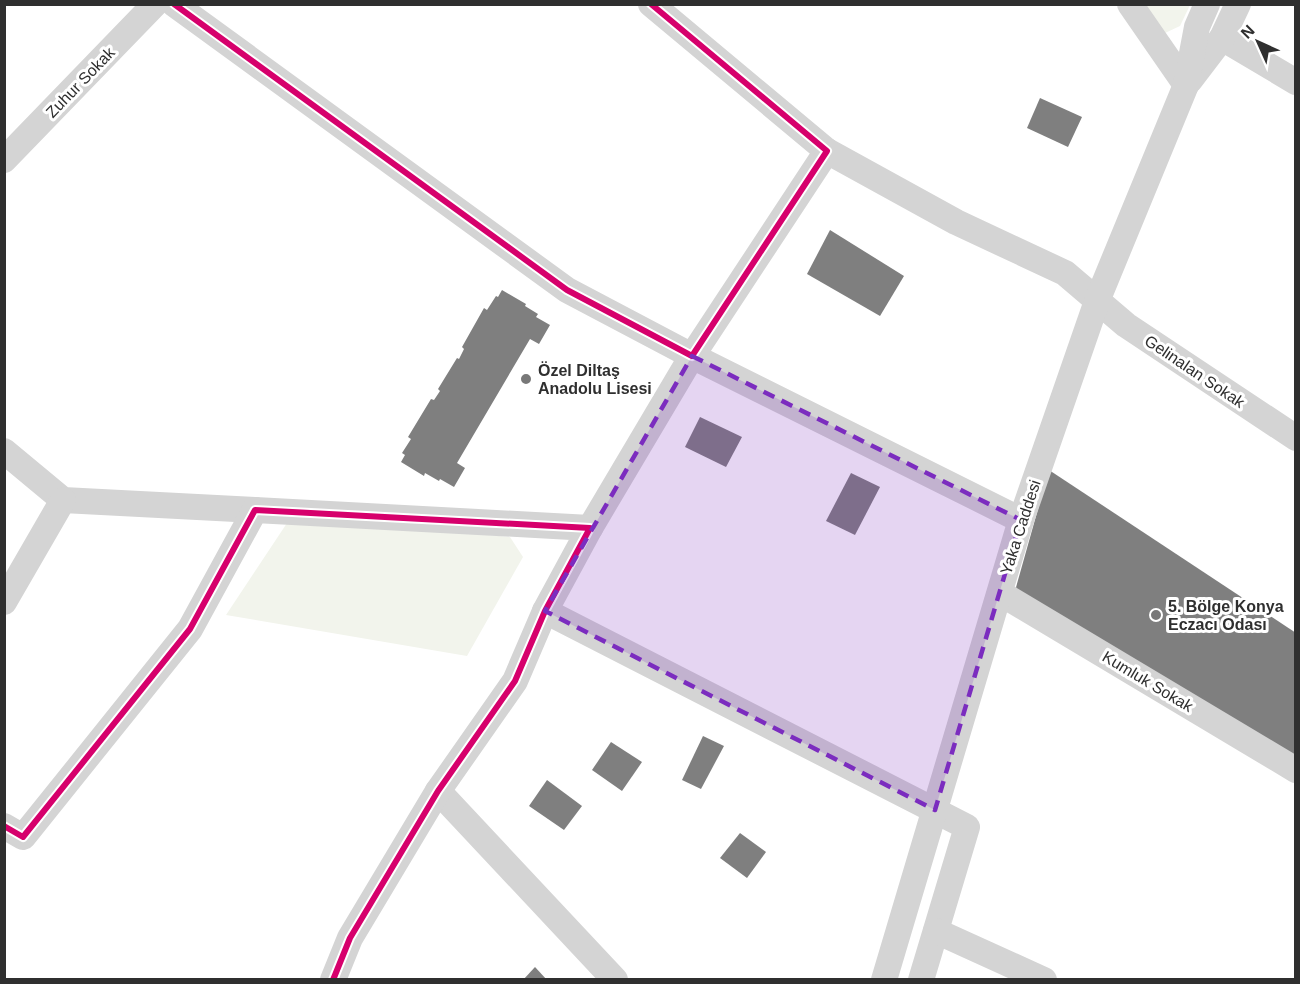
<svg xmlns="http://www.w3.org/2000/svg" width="1300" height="984" viewBox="0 0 1300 984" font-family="Helvetica,sans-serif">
<rect width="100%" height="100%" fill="#fff"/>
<g fill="#f2f4ec">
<polygon points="1139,5 1190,5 1180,26 1165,33"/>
<polygon points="291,517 510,537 523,557 467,656 226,615"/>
</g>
<g fill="#7f7f7f">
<polygon points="1040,98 1082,117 1068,147 1027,128"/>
<polygon points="830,230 904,276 880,316 807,274"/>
<polygon points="502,290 526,304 525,306 538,314 536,317 550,325 539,344 530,339 457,463 465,468 454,487 440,479 439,481 425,473 424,476 401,462 405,455 402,453 411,439 408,437 431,399 434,400 440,391 438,389 457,358 459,359 464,349 462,347 484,308 487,310 496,296 498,297"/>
<polygon points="700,417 742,437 726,467 685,447"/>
<polygon points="1049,470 1296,633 1296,763 1013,598"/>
<polygon points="851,473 880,487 855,535 826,521"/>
<polygon points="703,736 724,746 701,789 682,780"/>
<polygon points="611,742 642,762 622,791 592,770"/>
<polygon points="547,780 582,806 564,830 529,806"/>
<polygon points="740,833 766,852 747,878 720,858"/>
<polygon points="535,967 547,980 523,980"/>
</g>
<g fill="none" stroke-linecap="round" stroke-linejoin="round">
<g stroke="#d4d4d4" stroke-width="26">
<polyline points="174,4 567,290 692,356 827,151 651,4"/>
<polyline points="1130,4 1186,85"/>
<polyline points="1222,38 1296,82"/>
<polyline points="1190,80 1222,38 1238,4"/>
<polyline points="827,151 956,222 1065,273 1126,325 1296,438"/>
<polyline points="4,160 155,4"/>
<polyline points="4,451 63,500 255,510"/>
<polyline points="590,528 692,356 1021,520"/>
<polyline points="1000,593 1296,770"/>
<polyline points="4,602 63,500"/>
<polyline points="545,611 967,827 921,980"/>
<polyline points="438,791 615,980"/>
<polyline points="4,826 23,837 190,629 255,510 590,528 545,611 515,681 438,791 350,938 333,980"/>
<polyline points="936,931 1044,980"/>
<polyline points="884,980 1021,520 1097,301 1186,85 1197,27 1207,4"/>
</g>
<defs>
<g id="cycleway">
<polyline points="174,4 567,290 692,356 827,151 651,4"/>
<polyline points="4,826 23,837 190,629 255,510 590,528 545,611 515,681 438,791 350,938 333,980"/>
</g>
</defs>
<use href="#cycleway" stroke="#fff" stroke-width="10"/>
<use href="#cycleway" stroke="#d6006c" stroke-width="6"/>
</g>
<path fill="#7b2cbf" fill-opacity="0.2" stroke="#7b2cbf" stroke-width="4.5" stroke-dasharray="12 8" stroke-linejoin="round" d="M692 356 1021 520 935 810 545 611Z"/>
<g fill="#787878" stroke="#fff" stroke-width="2">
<circle cx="526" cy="379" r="6"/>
<circle cx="1156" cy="615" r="6"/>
</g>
<g text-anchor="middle" stroke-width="6" stroke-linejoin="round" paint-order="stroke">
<g font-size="16" fill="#2f2f2f" stroke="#fff">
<text transform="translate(80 82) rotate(-46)" y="6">Zuhur Sokak</text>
<text transform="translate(1195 371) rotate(34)" y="6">Gelinalan Sokak</text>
<text transform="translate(1020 527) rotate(-72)" y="6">Yaka Caddesi</text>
<text transform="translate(1148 681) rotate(31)" y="6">Kumluk Sokak</text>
</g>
<g font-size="16" font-weight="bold" fill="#2f2f2f" stroke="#fff" text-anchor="start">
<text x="538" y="376">Özel Diltaş<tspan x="538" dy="18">Anadolu Lisesi</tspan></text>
<text x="1168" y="612">5. Bölge Konya<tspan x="1168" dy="18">Eczacı Odası</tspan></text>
</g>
</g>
<rect width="1300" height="984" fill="none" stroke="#2f2f2f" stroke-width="12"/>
<g transform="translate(1258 42) rotate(315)" stroke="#ffffff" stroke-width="4.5" paint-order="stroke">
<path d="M0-4.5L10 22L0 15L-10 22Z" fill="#2f2f2f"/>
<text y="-9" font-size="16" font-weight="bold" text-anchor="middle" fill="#2f2f2f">N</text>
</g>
</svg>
